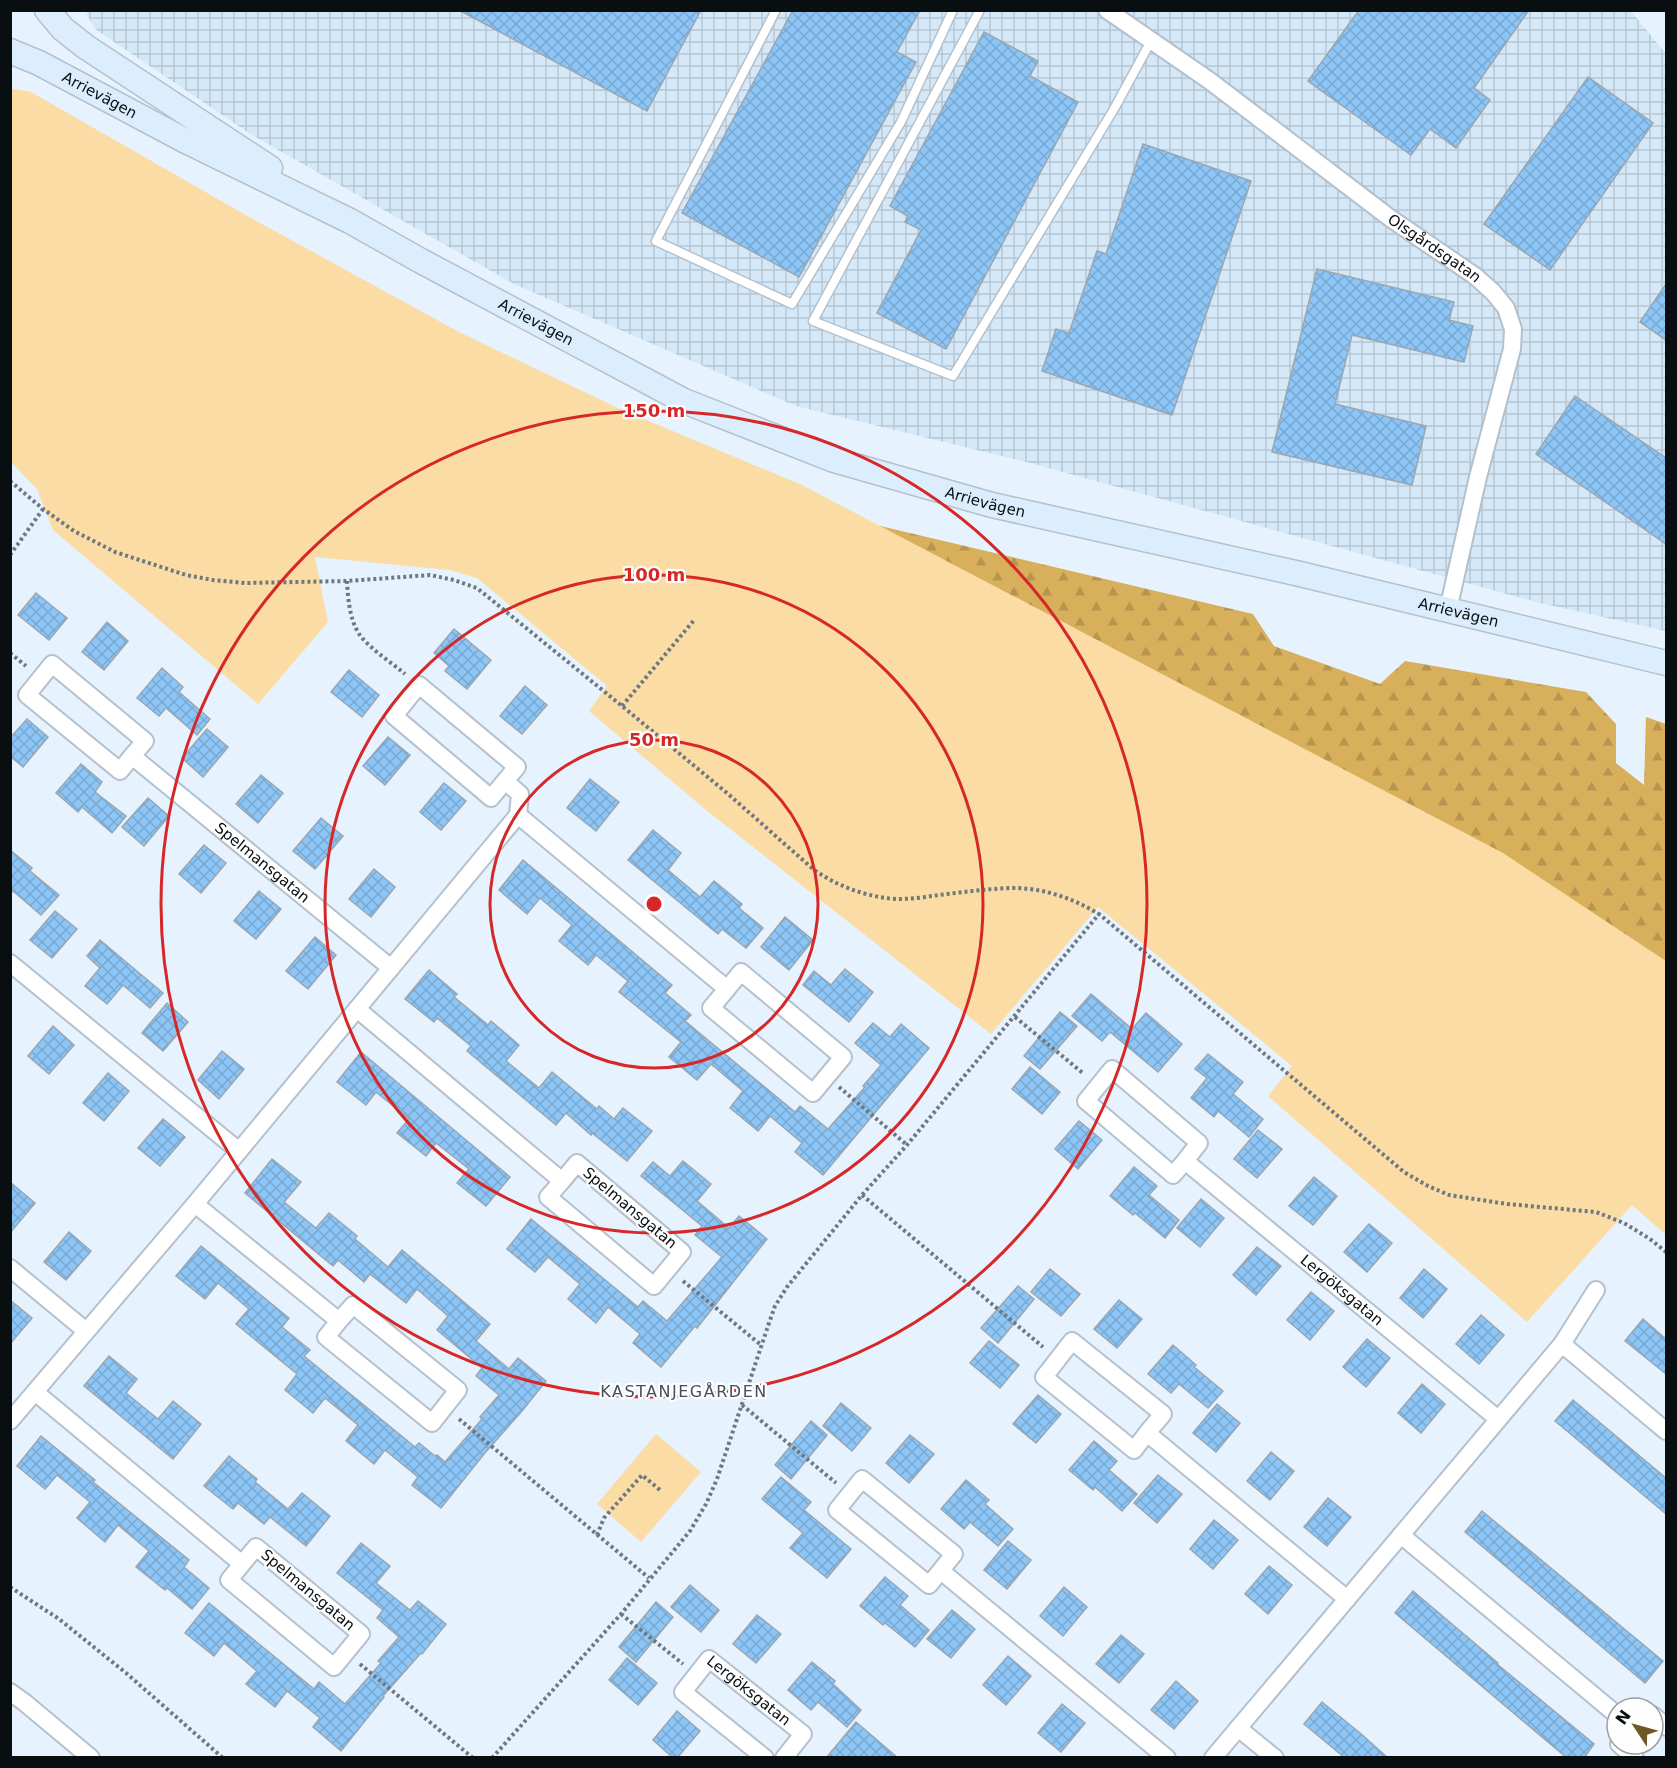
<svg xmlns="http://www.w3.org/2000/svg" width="1677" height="1768" viewBox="0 0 1677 1768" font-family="'DejaVu Sans',sans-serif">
<defs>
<pattern id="industrial-grid" width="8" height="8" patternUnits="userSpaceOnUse" patternTransform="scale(1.5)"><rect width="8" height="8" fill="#d5e8f8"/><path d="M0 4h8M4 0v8" fill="none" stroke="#b6c6d4"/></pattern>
<pattern id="forest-firs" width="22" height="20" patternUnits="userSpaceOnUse" patternTransform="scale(1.5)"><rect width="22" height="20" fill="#d8af5b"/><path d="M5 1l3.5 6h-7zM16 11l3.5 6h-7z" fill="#b8954e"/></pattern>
<pattern id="building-cross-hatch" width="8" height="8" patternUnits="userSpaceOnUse" patternTransform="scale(1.5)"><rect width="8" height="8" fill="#8dc6f6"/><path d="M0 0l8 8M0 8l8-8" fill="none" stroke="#78a9d2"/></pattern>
</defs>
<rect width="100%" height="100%" fill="#e6f3ff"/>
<polygon fill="url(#industrial-grid)" points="85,11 1631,11 1666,54 1666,631 1540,603 1030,463 796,406 514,284 252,135 95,29"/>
<polygon fill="url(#forest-firs)" points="842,517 1253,614 1274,646 1380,684 1405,661 1586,692 1616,724 1616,763 1644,785 1646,717 1666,724 1666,992"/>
<g fill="#fadca4">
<polygon points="10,88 31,92 251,218 459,332 620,409 802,485 1503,853 1666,961 1666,1235 1632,1205 1527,1322 1268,1096 1292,1066 1098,907 991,1034 706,810 589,711 607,686 477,578 450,570 315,557 328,622 258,704 53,530 37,489 11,462"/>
<polygon points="656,1434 701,1472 641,1542 597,1504"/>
</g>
<g fill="url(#building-cross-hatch)" stroke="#9aa6b1" stroke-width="1.5">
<polygon points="459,10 701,10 647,111"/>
<polygon points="793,10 920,10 897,52 916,62 799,277 682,213"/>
<polygon points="1359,10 1529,10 1474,88 1490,100 1456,148 1430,129 1411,155 1308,81"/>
<polygon points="984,32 1038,61 1030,76 1078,102 946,349 877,313 921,230 905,222 908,216 890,206"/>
<polygon points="1588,77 1653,123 1550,270 1484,224"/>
<polygon points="1143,144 1251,181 1172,415 1042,371 1056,329 1069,333 1097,251 1106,254"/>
<polygon points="1317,269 1454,302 1449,320 1473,326 1464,362 1352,335 1335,404 1426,426 1412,485 1272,452"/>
<polygon points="1666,284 1666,340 1640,322"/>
<polygon points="1575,396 1666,458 1666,544 1536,454"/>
<polygon points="36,593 67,618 49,640 18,615"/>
<polygon points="107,622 128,641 104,670 82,652"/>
<polygon points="454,629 491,660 467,689 445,671 449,666 434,653"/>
<polygon points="162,668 183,687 179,692 210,719 197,735 166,708 159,716 137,698"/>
<polygon points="349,670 379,695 362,717 331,692"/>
<polygon points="525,686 547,705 522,734 500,716"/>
<polygon points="27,719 48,737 23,767 10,756 10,738"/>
<polygon points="207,729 228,747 203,777 182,758"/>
<polygon points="388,737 410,755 385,785 363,766"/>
<polygon points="81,764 102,782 95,792 126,816 112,833 82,807 78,812 56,793"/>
<polygon points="261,775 283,793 258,823 236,804"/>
<polygon points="590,779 619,802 596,831 567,808"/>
<polygon points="444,783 466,801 441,830 420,812"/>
<polygon points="148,798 169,816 144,846 122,827"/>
<polygon points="321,818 343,836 315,869 293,851"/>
<polygon points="653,830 681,853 668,870 700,897 714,881 742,904 739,908 763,928 746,948 722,929 718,934 628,860"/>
<polygon points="204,845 226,863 201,893 179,874"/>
<polygon points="10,850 32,868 30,871 59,895 41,915 13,891 10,894"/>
<polygon points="523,860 672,985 665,993 691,1015 685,1021 795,1112 800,1106 828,1129 865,1087 863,1086 881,1065 855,1043 873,1023 890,1037 901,1024 929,1048 823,1175 795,1152 802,1143 770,1116 758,1131 730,1108 743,1091 711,1064 697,1080 669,1057 681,1042 619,992 628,981 596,955 588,965 559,941 572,925 540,898 527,914 499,890"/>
<polygon points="374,869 395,887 371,917 349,899"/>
<polygon points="259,891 281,909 256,939 234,921"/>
<polygon points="55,911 77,929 52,958 30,940"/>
<polygon points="785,917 813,940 789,970 761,947"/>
<polygon points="315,937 336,955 308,989 286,971"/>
<polygon points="100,940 163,993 150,1008 123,985 107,1004 85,986 100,968 87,956"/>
<polygon points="845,969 873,992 849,1022 803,985 814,971 831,985"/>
<polygon points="429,970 457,994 454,997 488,1025 491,1021 519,1045 506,1061 539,1088 552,1072 597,1109 599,1106 614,1119 623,1108 652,1131 627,1161 592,1133 591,1135 566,1113 556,1125 467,1051 471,1046 437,1018 434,1022 405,999"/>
<polygon points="1091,994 1132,1029 1146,1013 1182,1044 1158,1072 1110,1032 1102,1041 1072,1016"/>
<polygon points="167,1003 188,1022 163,1051 142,1033"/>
<polygon points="1060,1012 1077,1026 1040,1069 1024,1056"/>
<polygon points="53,1026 74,1045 49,1074 28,1056"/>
<polygon points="222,1051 244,1069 219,1099 198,1080"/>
<polygon points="361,1052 510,1177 486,1206 457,1183 469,1169 436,1143 426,1156 397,1133 409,1119 376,1092 366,1105 337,1082"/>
<polygon points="1208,1054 1243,1082 1233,1094 1263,1119 1249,1137 1218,1111 1214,1117 1191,1098 1207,1078 1195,1069"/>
<polygon points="1030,1067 1060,1092 1042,1114 1012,1089"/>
<polygon points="108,1073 129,1091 104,1121 83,1103"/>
<polygon points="163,1119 185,1137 160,1166 138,1148"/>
<polygon points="1079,1121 1102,1140 1078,1169 1055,1149"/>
<polygon points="1258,1130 1282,1149 1257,1178 1234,1159"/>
<polygon points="272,1159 301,1182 284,1202 316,1228 329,1213 357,1236 355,1239 388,1267 402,1250 490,1324 476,1341 509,1369 518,1358 546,1381 522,1411 484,1454 441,1508 412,1485 418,1477 385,1450 374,1464 346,1441 358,1425 325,1398 313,1413 285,1390 297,1374 236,1324 249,1309 218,1283 205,1299 176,1276 201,1246 289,1318 282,1327 310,1350 304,1356 415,1447 419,1443 435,1456 437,1455 445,1462 482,1419 480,1417 499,1395 476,1376 482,1368 437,1330 448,1316 417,1289 406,1303 370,1274 364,1282 338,1260 333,1266 245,1193"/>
<polygon points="683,1161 711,1184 697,1201 729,1228 739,1216 767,1239 697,1328 695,1326 661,1367 633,1343 640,1334 608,1307 596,1323 568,1299 580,1284 548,1257 535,1272 507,1249 531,1219 638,1307 643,1301 667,1321 722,1257 695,1235 702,1226 641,1176 653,1162 670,1176"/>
<polygon points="1134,1167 1157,1186 1149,1195 1179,1220 1165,1238 1135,1213 1133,1215 1110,1196"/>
<polygon points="1314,1177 1337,1196 1313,1225 1289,1206"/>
<polygon points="10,1182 35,1203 10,1233"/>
<polygon points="1201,1199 1224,1218 1200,1247 1177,1228"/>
<polygon points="1369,1224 1392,1243 1367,1272 1344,1252"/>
<polygon points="69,1232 91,1251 66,1280 44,1262"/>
<polygon points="1257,1247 1281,1266 1256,1295 1233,1275"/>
<polygon points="1050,1269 1080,1294 1061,1316 1031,1292"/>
<polygon points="1424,1269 1447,1289 1423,1318 1400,1298"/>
<polygon points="1018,1286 1034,1299 998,1343 981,1328"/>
<polygon points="1311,1292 1334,1311 1310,1340 1287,1320"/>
<polygon points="10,1300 32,1318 10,1344"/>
<polygon points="1119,1300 1142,1319 1117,1348 1094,1329"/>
<polygon points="1481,1315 1504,1335 1479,1364 1456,1344"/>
<polygon points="1643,1319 1666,1339 1666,1374 1625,1341"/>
<polygon points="1367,1339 1390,1358 1366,1387 1343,1367"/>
<polygon points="989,1341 1019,1365 1000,1388 970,1363"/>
<polygon points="1173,1345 1196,1365 1194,1367 1223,1391 1208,1408 1179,1384 1171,1393 1148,1374"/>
<polygon points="109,1356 137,1379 126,1393 158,1419 173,1401 201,1424 173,1459 84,1386"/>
<polygon points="1422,1384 1445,1404 1421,1433 1398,1413"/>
<polygon points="1038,1395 1061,1414 1036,1443 1013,1424"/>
<polygon points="1573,1400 1666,1478 1666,1514 1555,1421"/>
<polygon points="841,1403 871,1428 852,1451 823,1426"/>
<polygon points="1217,1404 1240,1423 1216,1452 1193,1433"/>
<polygon points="811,1421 827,1435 791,1479 775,1465"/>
<polygon points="910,1435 934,1454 909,1483 886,1463"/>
<polygon points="41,1436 95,1480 93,1482 189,1560 184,1567 209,1588 192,1609 167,1588 165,1590 136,1567 149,1551 118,1525 105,1542 77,1518 90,1502 57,1475 45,1489 17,1466"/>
<polygon points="1094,1441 1117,1461 1109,1470 1137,1494 1122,1511 1095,1487 1093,1490 1069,1470"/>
<polygon points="1271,1452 1294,1471 1270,1500 1247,1481"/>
<polygon points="229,1456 257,1479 255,1482 288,1509 302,1493 330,1516 306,1546 270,1517 264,1524 238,1503 233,1509 204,1486"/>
<polygon points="1158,1475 1182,1494 1157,1523 1134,1503"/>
<polygon points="781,1477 811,1502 804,1510 851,1549 827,1578 790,1548 803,1533 762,1499"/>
<polygon points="966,1480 989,1500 985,1504 1013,1529 998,1546 970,1522 964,1529 941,1509"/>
<polygon points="1328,1498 1351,1517 1327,1546 1304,1527"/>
<polygon points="1482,1511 1663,1661 1645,1683 1465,1532"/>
<polygon points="1214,1520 1238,1540 1213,1569 1190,1549"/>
<polygon points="1008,1541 1031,1560 1007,1589 984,1570"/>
<polygon points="361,1543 390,1566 376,1583 410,1610 418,1601 446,1624 422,1654 421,1653 383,1696 384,1697 341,1751 313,1727 320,1718 287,1691 275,1707 246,1684 257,1671 224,1643 214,1656 185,1633 209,1603 314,1689 319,1682 345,1704 381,1663 378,1661 399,1637 377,1618 383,1610 337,1573"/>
<polygon points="1269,1566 1292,1585 1268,1614 1245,1594"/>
<polygon points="885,1577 908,1596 900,1605 929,1630 915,1647 885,1623 883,1625 860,1606"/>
<polygon points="690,1585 719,1610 701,1632 671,1607"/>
<polygon points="1064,1587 1087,1607 1063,1636 1040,1616"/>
<polygon points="1413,1591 1498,1663 1497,1664 1594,1744 1584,1758 1567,1758 1395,1613"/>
<polygon points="656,1602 673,1617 636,1662 619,1647"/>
<polygon points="952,1610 975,1629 951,1658 927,1639"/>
<polygon points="757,1615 781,1634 756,1663 733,1644"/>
<polygon points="1121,1635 1144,1654 1119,1683 1096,1664"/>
<polygon points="1008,1656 1031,1676 1006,1705 983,1685"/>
<polygon points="627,1658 657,1683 638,1705 609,1680"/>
<polygon points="812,1662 835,1681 833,1684 861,1710 847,1727 818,1702 811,1710 788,1690"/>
<polygon points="1176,1681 1198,1701 1174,1729 1151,1710"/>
<polygon points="1322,1702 1360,1733 1388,1758 1345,1758 1304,1724"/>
<polygon points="1062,1704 1085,1723 1061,1752 1038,1733"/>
<polygon points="677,1711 700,1731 677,1758 673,1758 653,1740"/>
<polygon points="856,1722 898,1758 826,1758"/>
</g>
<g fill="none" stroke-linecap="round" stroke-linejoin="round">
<defs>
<g id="lane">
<polyline points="776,10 656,241 792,304 901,122 953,10"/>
<polyline points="980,10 813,321 953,376 1114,109 1151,41"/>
</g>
<g id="street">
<path id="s1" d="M1107 10 1210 81 1390 218 1475 276 1493 292 1506 308 1513 329 1512 349 1478 477 1448 610"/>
<path id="s2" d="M132 756 120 771 27 695 52 664 145 741 132 756 391 968"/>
<polyline points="518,815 727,989 711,1008 813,1093 843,1057 741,972 727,989"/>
<polyline points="10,963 239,1151"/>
<polyline points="357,1009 562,1181 548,1197 654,1286 682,1252 577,1163 562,1181"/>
<path id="s3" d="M1185 1161 1173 1175 1086 1101 1112 1069 1199 1143 1185 1161 1498 1419"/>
<polyline points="195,1204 339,1321 326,1337 432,1423 458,1390 353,1305 339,1321"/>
<polyline points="10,1268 86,1331"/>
<polyline points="1562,1344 1666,1431"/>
<polyline points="35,1392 242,1564 229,1580 334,1667 361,1634 256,1547 242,1564"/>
<polyline points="10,1421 195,1204 518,815 520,794 505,781 517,767 419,685 394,716 491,798 505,781"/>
<polyline points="1147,1433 1134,1450 1044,1377 1072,1341 1163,1414 1147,1433 1347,1599"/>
<polygon points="862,1479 954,1554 929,1585 837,1510"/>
<polyline points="1401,1535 1617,1715"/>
<polyline points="941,1571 1167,1758"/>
<polyline points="10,1692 24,1702 91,1758"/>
<polyline points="1653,1715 1666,1727"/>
<polyline points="1238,1728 1275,1758"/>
<polyline points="1619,1744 1635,1758"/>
<path id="s4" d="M765 1758 683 1692 709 1659 803 1734 784 1758"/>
<polyline points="1213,1758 1562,1344 1596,1290"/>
</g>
<g id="secondary">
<polyline points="47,10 63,29 86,47 270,168"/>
<path id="s5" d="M10 51 39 63 184 140 350 221 421 261 684 401 834 460 992 505 1300 574 1666 663"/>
</g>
</defs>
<use href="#lane" stroke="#b4c1cc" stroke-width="11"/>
<use href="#street" stroke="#b4c1cc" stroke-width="20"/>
<use href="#secondary" stroke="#b4c1cc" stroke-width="27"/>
<g stroke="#70787f" stroke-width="4" stroke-dasharray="3 3" stroke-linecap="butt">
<path d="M10 481 43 509 74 531 115 552 186 575 213 580 245 583 347 581 430 575 454 580 477 588 622 706 727 793 813 869C836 886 869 898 898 899 912 899 926 897 939 895 965 892 991 888 1017 888 1047 889 1074 899 1099 914"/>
<polyline points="10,555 43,509"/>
<path d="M347 581C348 600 350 626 364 640 376 653 392 663 405 674"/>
<polyline points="10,653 26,666"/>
<polyline points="622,706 695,619"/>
<polyline points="1015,1017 1084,1074"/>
<polyline points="839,1087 907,1145"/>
<polyline points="862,1195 1043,1347"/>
<polyline points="683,1281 761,1345"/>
<polyline points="742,1405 836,1483"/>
<polyline points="459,1419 649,1578"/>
<polyline points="597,1535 604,1518 642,1475 660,1490"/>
<polyline points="10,1587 59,1619 126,1673 223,1758"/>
<polyline points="621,1614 683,1664"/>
<polyline points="360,1664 473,1758"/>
<polyline points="492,1758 621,1614 690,1531 706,1504 717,1479 769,1323 775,1306 787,1287 862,1195 907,1145 1099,914 1404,1172 1428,1186 1449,1195 1507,1204 1596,1212 1624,1223 1650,1239 1666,1252"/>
</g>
<use href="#lane" stroke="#fff" stroke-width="8"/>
<use href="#street" stroke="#fff" stroke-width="16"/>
<use href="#secondary" stroke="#dceefe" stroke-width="24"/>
</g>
<g fill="none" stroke="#d62828" stroke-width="3">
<circle cx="654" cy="904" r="164"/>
<circle cx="654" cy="904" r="329"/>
<circle cx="654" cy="904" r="493"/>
</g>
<g text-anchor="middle" stroke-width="4.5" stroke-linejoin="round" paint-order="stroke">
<g font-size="15" fill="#090e11" stroke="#fefefe">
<text dy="5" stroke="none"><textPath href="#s5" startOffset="100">Arrievägen</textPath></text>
<text dy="5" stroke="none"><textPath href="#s1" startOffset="405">Olsgårdsgatan</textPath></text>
<text dy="5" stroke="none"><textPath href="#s5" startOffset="592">Arrievägen</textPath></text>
<text dy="5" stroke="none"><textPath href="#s5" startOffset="1078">Arrievägen</textPath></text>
<text dy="5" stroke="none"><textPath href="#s5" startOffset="1564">Arrievägen</textPath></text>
<text dy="5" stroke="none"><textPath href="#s2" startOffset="488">Spelmansgatan</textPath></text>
<text transform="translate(630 1208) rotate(40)" y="5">Spelmansgatan</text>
<text dy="5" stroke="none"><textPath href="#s3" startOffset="514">Lergöksgatan</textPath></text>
<text transform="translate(308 1590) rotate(40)" y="5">Spelmansgatan</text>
<text dy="5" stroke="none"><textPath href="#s4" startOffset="198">Lergöksgatan</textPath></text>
</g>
<g font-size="16" letter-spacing="1.5" fill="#444f59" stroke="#fefefe">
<text x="684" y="1397">KASTANJEGÅRDEN</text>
</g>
</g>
<circle cx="654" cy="904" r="9" fill="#d62828" stroke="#fefefe" stroke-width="3"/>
<g font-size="18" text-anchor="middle" font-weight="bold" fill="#d62828" stroke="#fefefe" stroke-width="4.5" stroke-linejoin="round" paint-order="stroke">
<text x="654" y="417">150 m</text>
<text x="654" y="581">100 m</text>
<text x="654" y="746">50 m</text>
</g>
<rect width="1677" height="1768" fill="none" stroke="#090e11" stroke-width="24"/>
<g transform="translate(1635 1726) rotate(306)"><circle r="28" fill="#fefefe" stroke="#9c9e9f" stroke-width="1.5"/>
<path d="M0-4.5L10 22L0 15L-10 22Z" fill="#6f5828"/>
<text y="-9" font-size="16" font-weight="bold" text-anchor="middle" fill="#090e11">N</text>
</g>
</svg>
